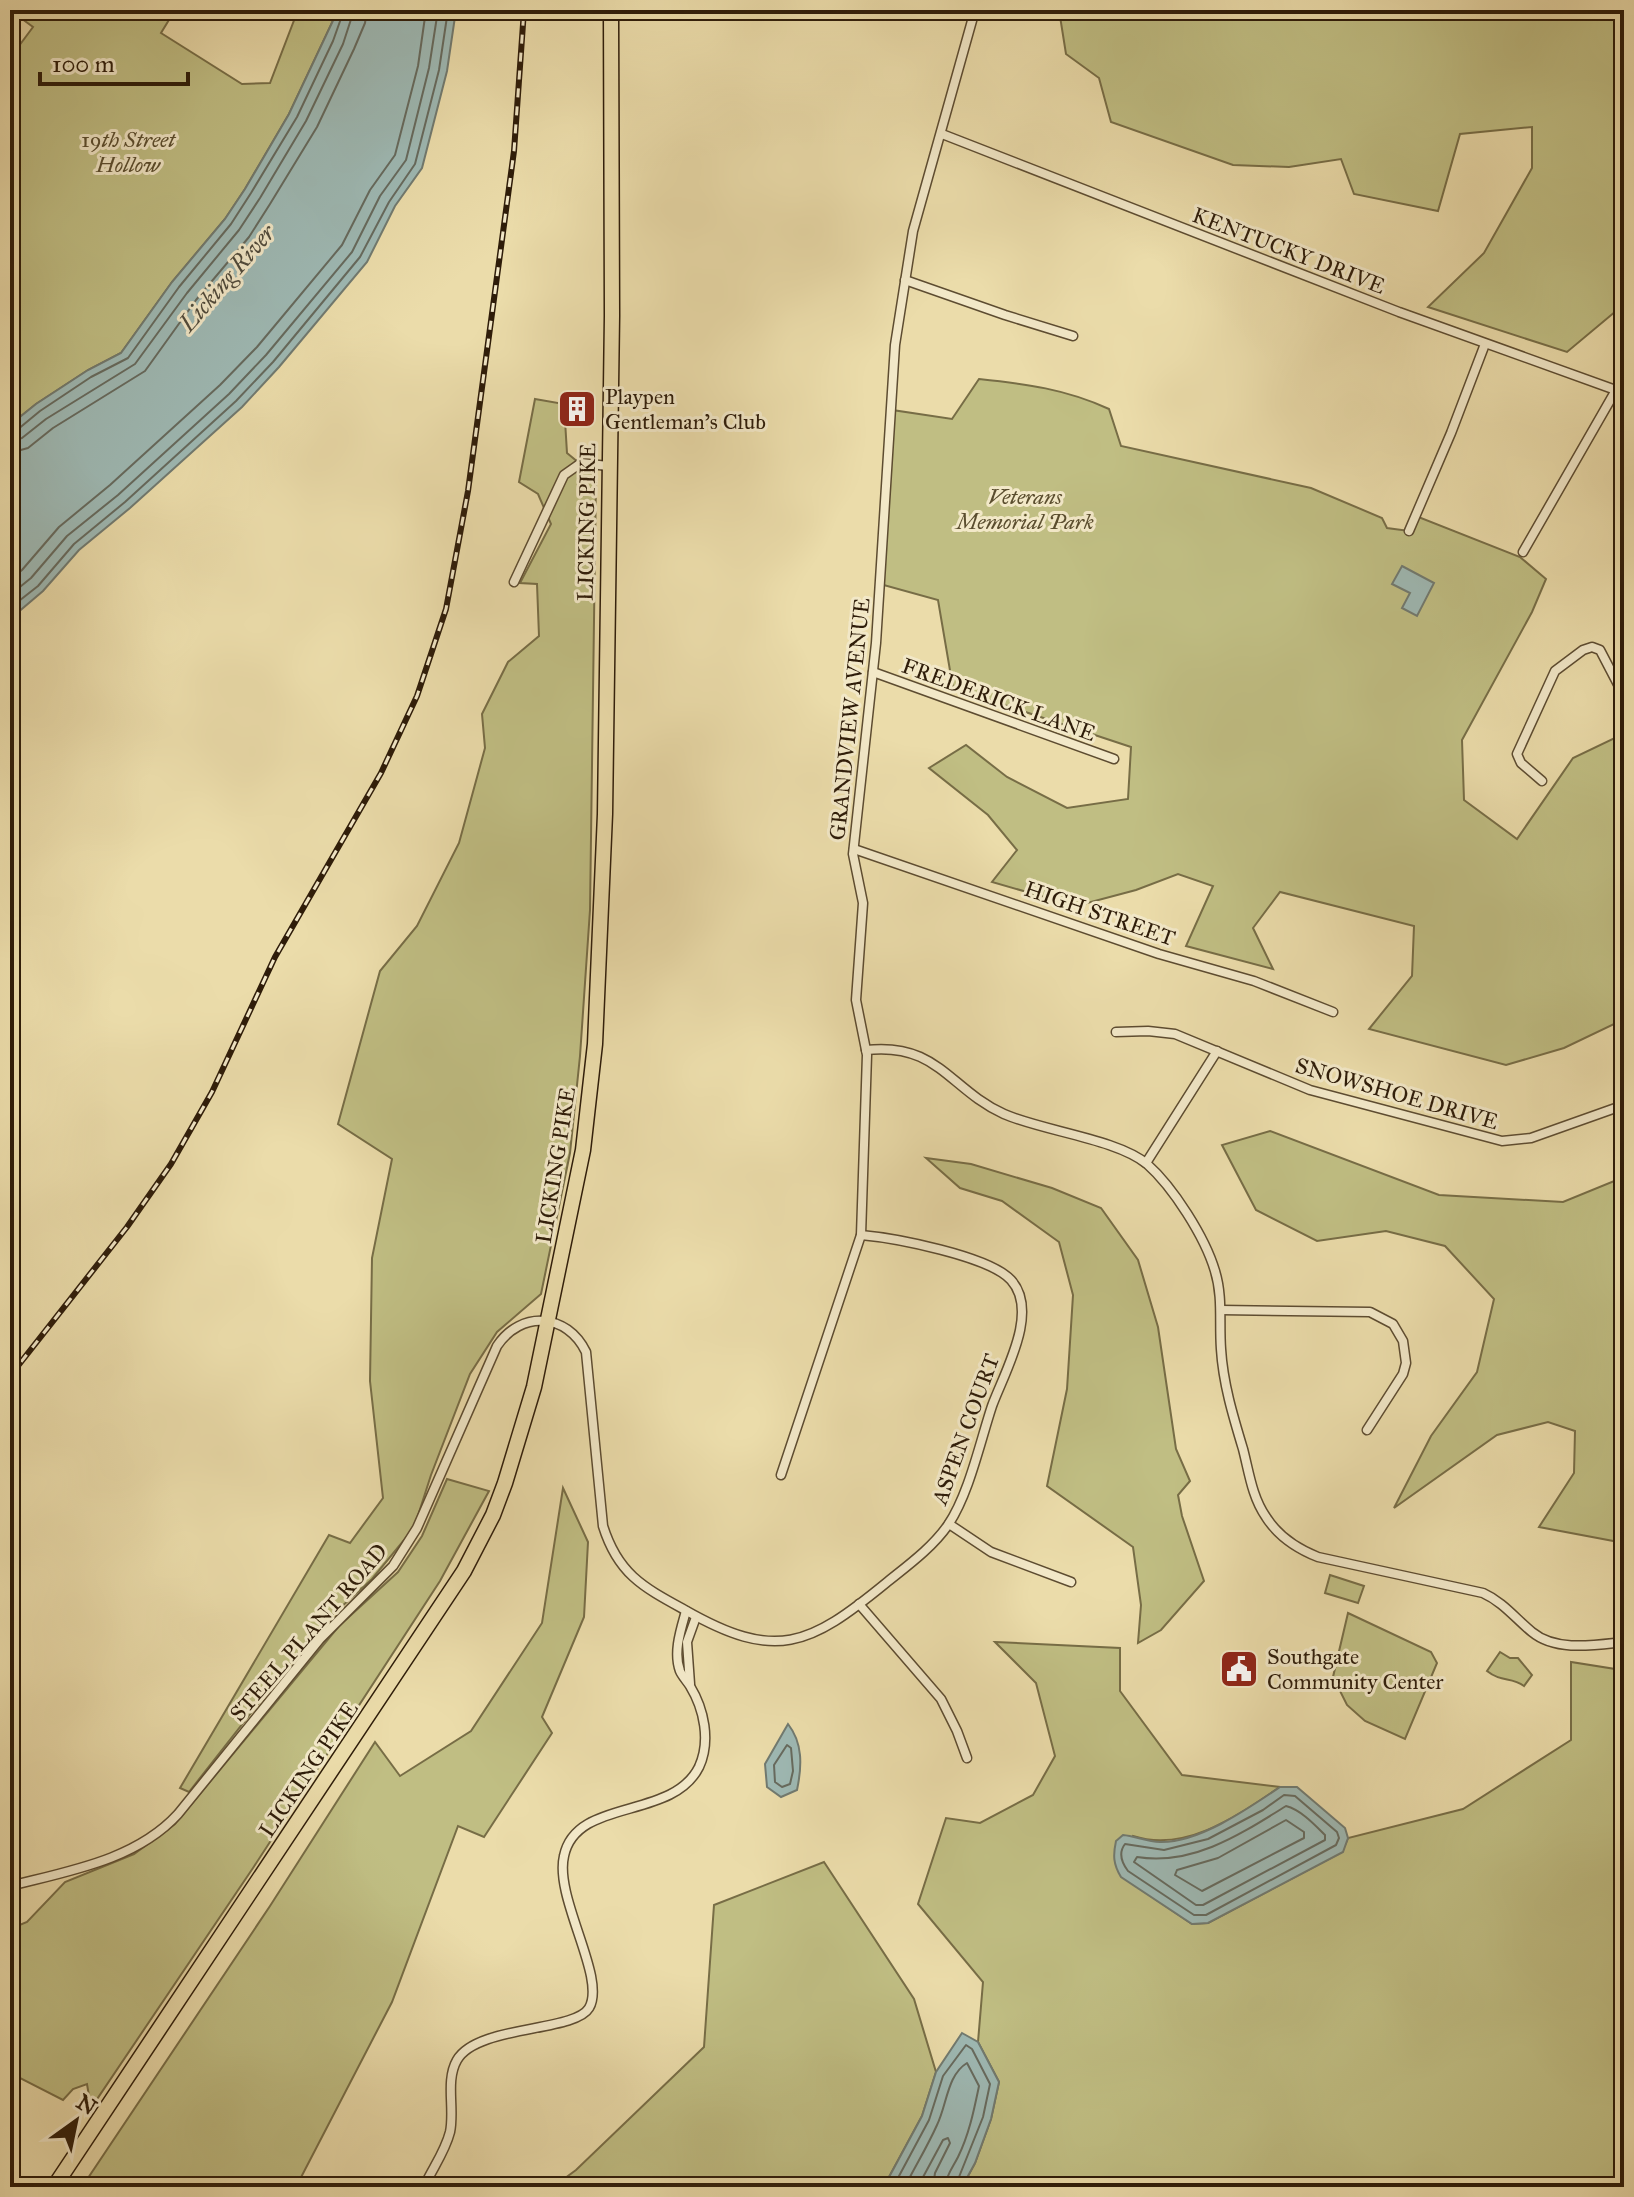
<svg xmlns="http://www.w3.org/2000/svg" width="1634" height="2197" viewBox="0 0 1634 2197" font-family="'IM FELL Great Primer',serif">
<rect width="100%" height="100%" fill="#ebdcaa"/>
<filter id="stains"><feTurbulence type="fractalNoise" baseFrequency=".0025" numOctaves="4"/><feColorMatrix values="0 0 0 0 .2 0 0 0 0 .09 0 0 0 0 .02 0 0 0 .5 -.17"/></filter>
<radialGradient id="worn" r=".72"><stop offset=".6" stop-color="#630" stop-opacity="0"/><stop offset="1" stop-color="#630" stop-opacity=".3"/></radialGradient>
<g fill="#c0be83" stroke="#776d46" stroke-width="2">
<polygon points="10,10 175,10 161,33 242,84 270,83 298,10 338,10 289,114 245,189 225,219 172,282 121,353 88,370 36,404 10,425 10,58 33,27"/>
<polygon points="1059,10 1624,10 1624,317 1616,311 1567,352 1428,307 1484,253 1532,168 1532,127 1460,134 1438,211 1354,194 1341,159 1289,167 1233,165 1111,122 1099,78 1066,54"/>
<path d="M979 379C1026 384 1066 389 1109 409L1121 446 1311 488 1382 518 1387 528 1409 531 1416 516 1520 557 1546 579 1532 612 1462 740 1464 800 1517 839 1573 758 1623 734 1624 789 1614 810 1624 825V1025L1616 1023 1564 1048 1506 1065 1369 1029 1412 976 1414 926 1280 892 1253 928 1273 969 1186 946 1213 886 1178 874 1136 890 1076 906 992 882 1017 850 988 815 929 768 966 745 1007 777 1067 808 1128 799 1131 747 953 688 938 600 880 584 892 410 952 419Z"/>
<polygon points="535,399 564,404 567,453 596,477 590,910 580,1056 570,1153 541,1294 497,1332 470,1374 431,1475 414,1528 372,1579 317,1629 189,1792 180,1788 329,1535 350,1543 383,1498 370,1381 372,1258 392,1159 338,1124 380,971 417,926 459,843 485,748 482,714 508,662 539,636 537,584 520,583 551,524 538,494 519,482"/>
<polygon points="1270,1131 1439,1195 1563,1202 1624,1177 1624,1543 1539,1527 1574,1473 1575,1431 1548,1422 1497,1435 1394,1508 1431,1436 1477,1372 1494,1299 1445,1246 1386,1231 1317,1241 1256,1210 1222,1145"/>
<polygon points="926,1158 971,1164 1052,1188 1101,1208 1138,1260 1158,1327 1176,1449 1190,1481 1178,1495 1182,1516 1204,1581 1161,1630 1138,1643 1141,1605 1133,1547 1047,1486 1067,1389 1073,1295 1059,1242 1002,1201 960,1188"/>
<polygon points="447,1479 489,1491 440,1581 253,1868 91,2108 87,2084 73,2089 63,2100 10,2073 10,1929 27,1922 65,1882 134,1854 175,1824 339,1626 398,1572 422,1536"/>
<polygon points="563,1488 588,1542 584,1617 542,1717 552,1733 484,1837 458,1826 392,2002 296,2187 82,2187 270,1906 375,1742 400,1776 471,1731 542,1623"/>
<polygon points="1330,1575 1364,1586 1358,1603 1325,1593"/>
<polygon points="1348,1613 1431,1652 1437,1663 1405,1739 1365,1721 1347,1705 1333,1677"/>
<path d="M995 1642 1120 1648V1691L1182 1775 1280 1787C1237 1816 1186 1853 1133 1836L1121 1876 1192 1924 1208 1923 1342 1852 1348 1838 1463 1809 1571 1740V1662L1615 1669 1624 1691V2187H962L975 2163 991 2119 999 2082 978 2042 983 1982 918 1904 946 1818 980 1823 1033 1795 1055 1756 1036 1683Z"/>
<path d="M1500 1652 1510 1658H1518L1532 1675 1524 1686C1511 1676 1502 1683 1487 1671Z"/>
<polygon points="824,1862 914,1999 936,2072 922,2116 888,2179 894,2187 553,2187 576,2170 704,2047 714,1905"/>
</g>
<g fill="#9eb9b4" stroke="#717a70" stroke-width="2">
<polygon points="338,10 456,10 447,71 422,168 395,206 367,262 279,367 242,407 130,508 79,550 43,591 10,619 10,425 36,404 88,370 121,353 172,282 225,219 245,189 289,114"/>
<polygon points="1402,566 1434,583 1417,616 1402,608 1410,593 1392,584"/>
<path d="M788 1724C803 1743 802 1766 797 1790L781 1797 767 1787 765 1764Z"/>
<path d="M1280 1787H1297L1345 1828 1348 1838 1343 1852 1208 1923 1192 1924 1121 1877C1113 1864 1113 1855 1116 1841L1123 1835C1135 1836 1147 1842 1160 1842 1199 1843 1249 1808 1280 1787Z"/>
<polygon points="962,2033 978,2042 999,2082 991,2119 975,2163 962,2187 894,2187 888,2179 922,2116 936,2072"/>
</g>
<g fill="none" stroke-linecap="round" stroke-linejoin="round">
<g stroke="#666a5e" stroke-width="2">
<polyline points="10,431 17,430 40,411 91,377 128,358 179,287 231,224 251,193 297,117 333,41 344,10"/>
<polyline points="10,441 22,438 46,419 135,364 187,293 239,230 260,198 306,121 343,44 354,10"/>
<polyline points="10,453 28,448 53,428 145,371 196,300 249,237 270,204 317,127 354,49 365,23 367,10"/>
<polyline points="10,580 22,570 59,527 110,485 220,385 257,347 342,245 370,190 395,155 418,66 426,10"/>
<polyline points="10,595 31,578 67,536 118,495 229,394 266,355 352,252 380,196 406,160 429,68 438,10"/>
<polyline points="10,608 38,586 74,544 125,502 236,401 273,362 360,257 389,202 415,164 439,70 448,10"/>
<polygon points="787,1745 791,1748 793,1771 790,1784 782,1787 775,1782 774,1765"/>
<path d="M1284 1795 1295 1796 1337 1832 1339 1838 1336 1845 1206 1915H1194L1128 1871C1122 1863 1118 1853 1125 1844L1164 1850 1208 1839 1263 1810Z"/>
<path d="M1286 1806C1301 1810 1314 1824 1325 1835V1840L1203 1905H1196L1134 1862 1137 1857C1193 1866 1241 1834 1286 1806Z"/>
<polygon points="1286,1820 1304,1832 1304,1838 1202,1891 1175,1875 1177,1870 1218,1858"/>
<polyline points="900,2187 899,2176 929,2120 943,2076 966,2045 972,2049 990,2084 983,2117 955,2187"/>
<path d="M910 2187V2177C919 2160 929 2143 937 2125 947 2105 947 2075 967 2063L979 2086C974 2110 969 2135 958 2157 953 2167 946 2175 945 2187"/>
<polyline points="922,2187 922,2179 943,2140 948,2138 950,2143 935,2173 933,2187"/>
</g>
<defs>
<g id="minor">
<polyline points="942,134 1399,312 1624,393"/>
<polyline points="905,280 1005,315 1073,336"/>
<polyline points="1409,531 1451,433 1485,344"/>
<polyline points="1523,552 1616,390"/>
<polyline points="514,582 564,475 581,463 608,466"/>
<polyline points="873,672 1114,759"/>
<polyline points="1542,781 1521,763 1517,754 1555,671 1583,650 1592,647 1600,650 1624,696"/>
<polyline points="854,849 1159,954 1254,981 1333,1012"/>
<polyline points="1116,1032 1148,1031 1175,1034 1310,1090 1502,1141 1531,1138 1624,1105"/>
<path d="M866 1050C938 1042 949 1089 1004 1114 1043 1131 1117 1139 1147 1164 1173 1187 1205 1237 1215 1271 1223 1297 1219 1322 1221 1349 1223 1383 1233 1416 1243 1449 1249 1472 1252 1497 1266 1517 1278 1536 1298 1549 1318 1557L1483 1593C1503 1602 1515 1618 1532 1632 1556 1652 1595 1645 1624 1642"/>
<polyline points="1146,1163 1217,1051"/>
<polyline points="1221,1310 1370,1312 1393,1324 1403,1341 1406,1363 1403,1374 1367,1430"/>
<polyline points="781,1475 861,1235 867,1055 856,1000 863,903 853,854 876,643 895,345 913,231 975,10"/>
<polyline points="949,1524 991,1552 1071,1582"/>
<polyline points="859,1604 941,1699 957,1731 967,1758"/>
<polyline points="690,1684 687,1642 696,1617"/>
<path d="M10 1886C69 1871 136 1860 178 1814L320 1639 393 1566 417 1528 497 1346C521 1310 567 1313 586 1352L603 1526C618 1574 643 1587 685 1610 776 1662 809 1646 886 1583 907 1566 932 1548 948 1525 969 1494 980 1442 992 1406 1004 1373 1040 1312 1011 1280 989 1256 895 1238 861 1235"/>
<path d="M424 2187C432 2169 445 2152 450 2132 455 2109 445 2081 457 2060 477 2025 575 2032 589 2008 607 1978 554 1898 564 1856 576 1797 672 1821 699 1767 711 1741 704 1709 690 1686 687 1681 682 1676 680 1671 673 1652 681 1629 686 1611"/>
</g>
<polyline id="primary" points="54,2187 464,1571 493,1515 505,1483 534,1387 583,1150 595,1044 605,814 612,316 611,10"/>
</defs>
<use href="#minor" stroke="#5d4c31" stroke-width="11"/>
<use href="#primary" stroke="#2e1c09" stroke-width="17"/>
<use href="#minor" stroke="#f2e8c8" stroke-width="8"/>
<use href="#primary" stroke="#ebdcaa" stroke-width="14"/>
<defs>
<polyline id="rail" points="10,1376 127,1227 171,1164 212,1092 275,957 381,773 417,696 446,609 468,491 514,151 524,10"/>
</defs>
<use href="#rail" stroke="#2e1c09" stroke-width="6"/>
<use href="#rail" stroke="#f2e8c8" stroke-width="3" stroke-dasharray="9" stroke-linecap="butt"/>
</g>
<defs>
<symbol id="building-square" viewBox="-11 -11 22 22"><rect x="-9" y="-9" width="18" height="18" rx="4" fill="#8f2418" stroke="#f2e8c8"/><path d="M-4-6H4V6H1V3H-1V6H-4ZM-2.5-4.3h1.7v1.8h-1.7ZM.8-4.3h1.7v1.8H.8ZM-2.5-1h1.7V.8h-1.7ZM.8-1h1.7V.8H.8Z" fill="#fff"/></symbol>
<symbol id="civic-square" viewBox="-11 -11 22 22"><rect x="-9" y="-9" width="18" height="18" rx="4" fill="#8f2418" stroke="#f2e8c8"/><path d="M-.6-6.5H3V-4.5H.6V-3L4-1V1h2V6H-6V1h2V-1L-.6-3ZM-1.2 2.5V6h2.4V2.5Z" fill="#fff"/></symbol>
</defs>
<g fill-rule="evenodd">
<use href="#building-square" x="555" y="387" width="44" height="44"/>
<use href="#civic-square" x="1217" y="1647" width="44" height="44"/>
</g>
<g text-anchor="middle" stroke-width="6" stroke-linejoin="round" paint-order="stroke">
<g font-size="22" font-style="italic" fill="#5a4d2e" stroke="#f2e8c8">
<text x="128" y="147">19th Street<tspan x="128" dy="25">Hollow</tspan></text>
<text x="1025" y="504">Veterans<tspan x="1025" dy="25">Memorial Park</tspan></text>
</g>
<g font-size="22" fill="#2e1c09" stroke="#f2e8c8">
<text transform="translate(1289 250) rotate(21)" y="8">KENTUCKY DRIVE</text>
<text transform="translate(586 522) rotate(-89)" y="8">LICKING PIKE</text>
<text transform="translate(999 699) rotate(20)" y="8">FREDERICK LANE</text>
<text transform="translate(849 719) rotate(-84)" y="8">GRANDVIEW AVENUE</text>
<text transform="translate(1100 913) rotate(19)" y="8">HIGH STREET</text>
<text transform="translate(1397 1093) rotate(16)" y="8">SNOWSHOE DRIVE</text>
<text transform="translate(555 1165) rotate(-81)" y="8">LICKING PIKE</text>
<text transform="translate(965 1429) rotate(-70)" y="8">ASPEN COURT</text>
<text transform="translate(308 1632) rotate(-49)" y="8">STEEL PLANT ROAD</text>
<text transform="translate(308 1769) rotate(-56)" y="8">LICKING PIKE</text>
</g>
<g font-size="22" fill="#2e1c09" stroke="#f2e8c8" text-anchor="start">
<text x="605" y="404">Playpen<tspan x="605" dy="25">Gentleman's Club</tspan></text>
<text x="1267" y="1664">Southgate<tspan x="1267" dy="25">Community Center</tspan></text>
</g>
<g font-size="24" font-style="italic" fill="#504b3c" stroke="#f2e8c8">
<text transform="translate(227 278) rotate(-49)" y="8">Licking River</text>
</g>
</g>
<rect width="1634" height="2197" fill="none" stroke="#ebdcaa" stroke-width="40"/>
<rect x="12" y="12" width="1610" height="2173" fill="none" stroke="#2e1c09" stroke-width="4"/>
<rect x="20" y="20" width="1594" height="2157" fill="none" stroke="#2e1c09" stroke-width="2"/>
<g transform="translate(76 2121) rotate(33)" stroke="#f2e8c8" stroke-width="6" paint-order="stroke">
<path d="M0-6L14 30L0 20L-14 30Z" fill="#2e1c09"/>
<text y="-12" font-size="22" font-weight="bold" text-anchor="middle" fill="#2e1c09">N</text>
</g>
<path d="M40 72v12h148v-12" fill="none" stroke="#2e1c09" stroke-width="4"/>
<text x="52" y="72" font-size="24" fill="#2e1c09" stroke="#f2e8c8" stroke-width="6" paint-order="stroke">100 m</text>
<rect width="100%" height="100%" filter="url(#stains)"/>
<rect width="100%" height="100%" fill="url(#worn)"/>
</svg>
